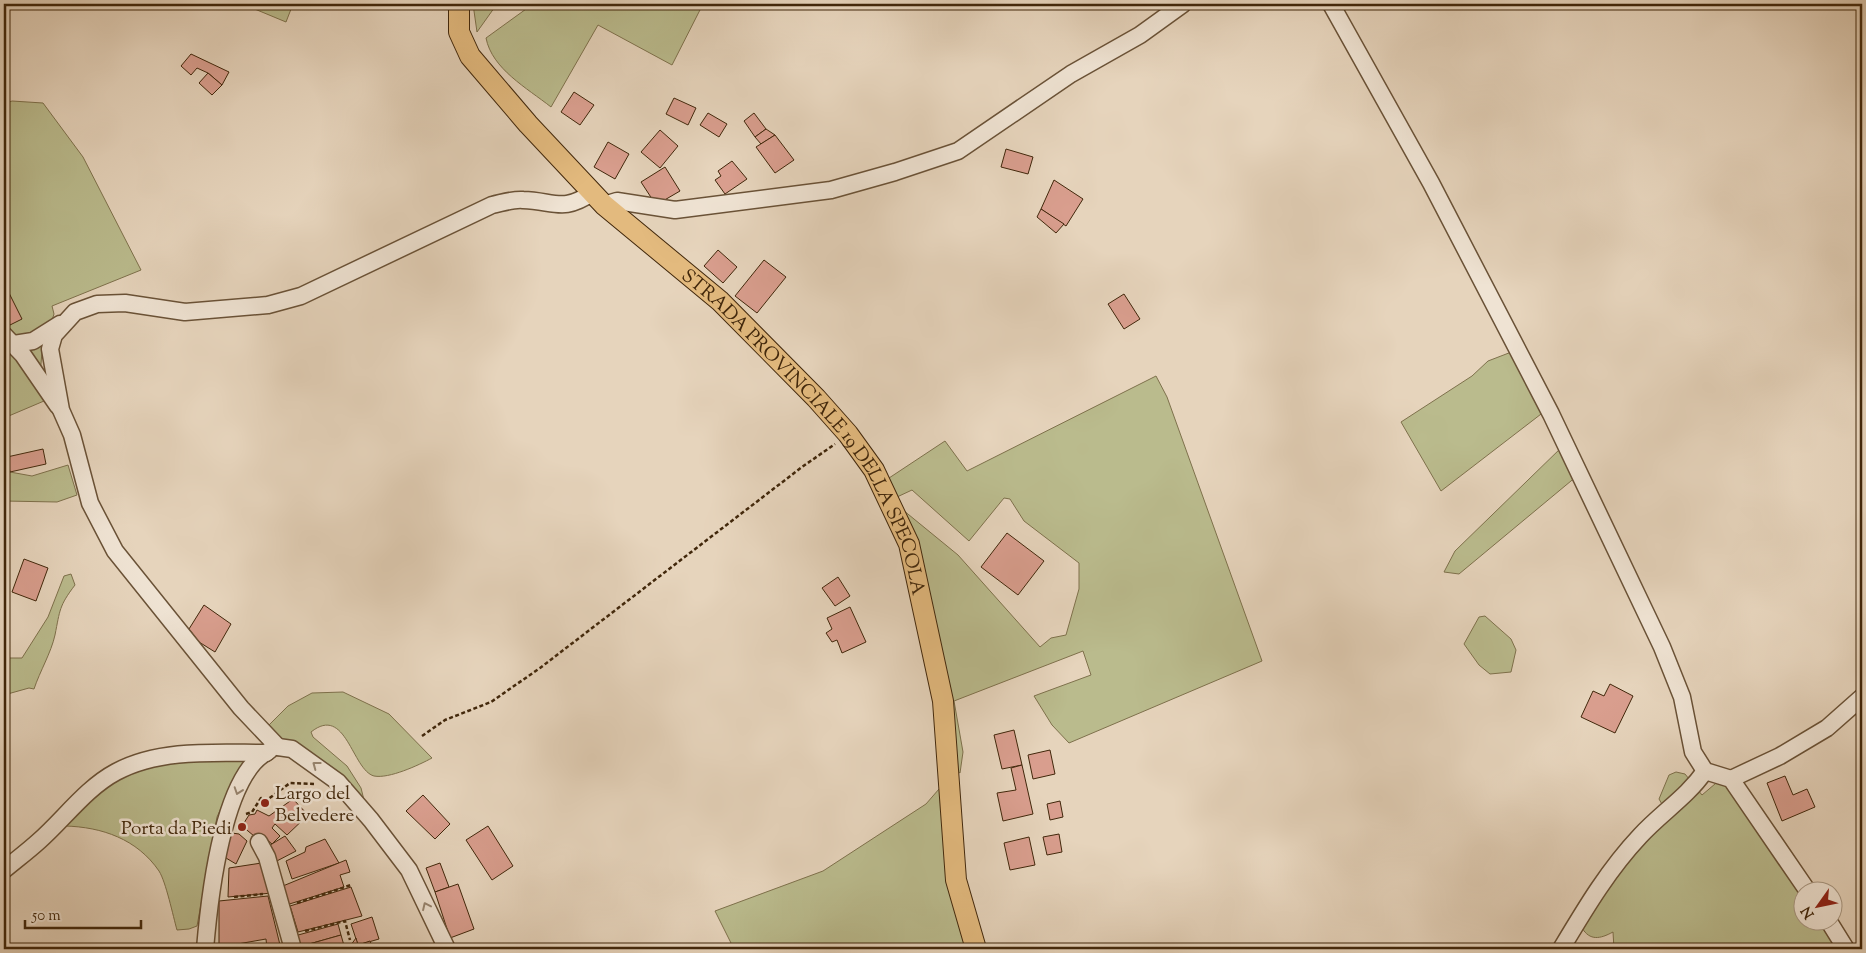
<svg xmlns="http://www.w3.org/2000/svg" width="1866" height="953" viewBox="0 0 1866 953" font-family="'Sorts Mill Goudy',serif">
<rect width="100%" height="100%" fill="#e6d4bc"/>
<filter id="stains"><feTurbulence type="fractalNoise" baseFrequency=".004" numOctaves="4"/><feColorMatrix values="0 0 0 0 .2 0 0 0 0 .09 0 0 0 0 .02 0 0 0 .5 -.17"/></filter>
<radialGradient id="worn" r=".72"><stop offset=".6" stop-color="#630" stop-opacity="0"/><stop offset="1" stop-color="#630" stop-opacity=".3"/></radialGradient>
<g fill="#babb8d" stroke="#7e714c">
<polygon points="208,4 293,4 286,22 245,5 210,7"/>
<polygon points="473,4 497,4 477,32"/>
<path d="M533 4H703L672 65 598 25 551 107C527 88 492 69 486 38Z"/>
<polygon points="12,101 43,103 83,157 141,270 52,306 54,314 42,352 40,375 4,320 4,104"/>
<polygon points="4,347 29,372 44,401 4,418"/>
<polygon points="1514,351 1545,411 1441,491 1401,422 1472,376 1488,361"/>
<polygon points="1156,376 1167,397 1262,661 1069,743 1052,725 1034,696 1091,675 1083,651 954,701 963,752 960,773 952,767 903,510 958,555 1040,647 1051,638 1066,635 1079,589 1079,563 1024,521 1010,499 1004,498 969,541 912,490 897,497 886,480 945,441 967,471"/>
<polygon points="1563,446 1577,476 1459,574 1444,572 1455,551"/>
<polygon points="4,460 10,472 32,476 68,465 77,495 57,502 4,501"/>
<path d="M71 574 75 585C59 606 60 610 55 635 51 653 40 671 34 689L29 688 4 695V661L10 658H22L48 617 64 576Z"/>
<polygon points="1485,616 1511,639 1516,650 1511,672 1490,674 1479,665 1464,644 1479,617"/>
<path d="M343 692 389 714 432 758C419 765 389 779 374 776 352 770 346 704 311 732L313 737 347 766 361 788 365 804 281 741 267 727 288 706 312 693Z"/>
<path d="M248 757 232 784 217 817 197 926 189 929 177 930C173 916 166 882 159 871 137 839 102 827 65 826 73 817 81 806 90 797 135 757 192 761 248 757Z"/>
<path d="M1676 772 1685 774 1702 795 1722 778 1803 897 1804 920 1819 921 1838 949H1614L1613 932C1600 939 1590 941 1582 928L1663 806 1659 799 1669 775Z"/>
<polygon points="939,789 947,794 970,949 734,949 715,911 823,871 926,804"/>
</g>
<g fill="#d99e8e" stroke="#41270b">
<polygon points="191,54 229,72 222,85 208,73 197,68 191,75 181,66"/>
<polygon points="208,73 222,85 212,95 199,83"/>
<polygon points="574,92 594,105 580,125 561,112"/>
<polygon points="674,98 696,108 688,125 666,114"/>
<polygon points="708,113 727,124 719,137 700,125"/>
<polygon points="754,113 766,129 755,137 744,121"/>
<polygon points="766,129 775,135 761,144 755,137"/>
<polygon points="660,130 678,146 660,168 641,152"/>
<polygon points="775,135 794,160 775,173 756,147"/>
<polygon points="608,142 629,154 615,179 594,167"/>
<polygon points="1006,149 1033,157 1028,174 1001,167"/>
<polygon points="732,161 747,179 725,194 715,180 721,176 718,171"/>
<polygon points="665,167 680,191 656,205 641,182"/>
<polygon points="1054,180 1083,199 1066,226 1041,209"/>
<polygon points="1041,209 1064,224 1056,233 1037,217"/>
<polygon points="718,250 737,267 723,283 704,266"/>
<polygon points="764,260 786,277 757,313 735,296"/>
<polygon points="8,291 22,319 10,325 4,313 4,293"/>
<polygon points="1124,294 1140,319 1124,329 1108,304"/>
<polygon points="43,449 46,464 10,472 7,457"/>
<polygon points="1007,533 1044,561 1018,595 981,567"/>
<polygon points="24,559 48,568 36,601 12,592"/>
<polygon points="838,577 850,596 835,606 822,588"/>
<polygon points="204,605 231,624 215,652 199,642 189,629"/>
<polygon points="850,607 866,642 842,653 837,640 832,642 826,633 832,629 827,618"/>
<polygon points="1610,684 1633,696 1615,733 1581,717 1593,691 1604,696"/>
<polygon points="1014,730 1022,765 1002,769 994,735"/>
<polygon points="1050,750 1055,774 1033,779 1028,755"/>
<polygon points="1022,765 1033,814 1003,821 997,793 1016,790 1011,768"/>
<polygon points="1785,776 1793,795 1807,789 1815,807 1782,821 1767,783"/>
<polygon points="423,795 450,824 435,839 406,811"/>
<polygon points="293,799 308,815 287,835 275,824 272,828 280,836 272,844 265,838 260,841 242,826 249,815 255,814 257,810 269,816"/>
<polygon points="1060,801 1063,817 1050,820 1047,804"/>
<polygon points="488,826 513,866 492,880 466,840"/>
<polygon points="232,833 239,834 247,841 236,864 221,855"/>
<polygon points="1059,834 1062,852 1047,855 1043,837"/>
<polygon points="285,836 296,851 273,863 267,847"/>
<polygon points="1029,837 1035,865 1010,870 1004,843"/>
<polygon points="325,839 339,863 292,879 286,861 305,852 306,847"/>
<polygon points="346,860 350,872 340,875 344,887 283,906 278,888"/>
<polygon points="268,862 272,893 228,897 229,868"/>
<polygon points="440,863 449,887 435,892 426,868"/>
<polygon points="458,884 474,929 450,938 435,892"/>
<polygon points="351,887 362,916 298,932 290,906"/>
<polygon points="268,896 281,949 267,949 266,939 232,945 232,949 219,949 219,901"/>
<polygon points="372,917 379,939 358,945 351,924"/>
<polygon points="338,924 341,935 295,948 291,937"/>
<polygon points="341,935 345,949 295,949 295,948"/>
<polygon points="356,938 358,945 370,941 373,949 348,949"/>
</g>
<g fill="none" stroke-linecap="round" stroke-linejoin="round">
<defs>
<g id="minor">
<polyline points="1331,4 1431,183 1551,414 1662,647 1682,697 1693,752 1705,771 1731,779 1807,890"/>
<polyline points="604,205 617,201 675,210 831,190 895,172 958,151 1071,74 1140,35 1183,4"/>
<polyline points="4,335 23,355 58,406"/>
<polyline points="14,344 33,341 60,324"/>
<path d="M278 747 241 708 115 551 90 503 72 435 61 410 50 349 54 335 75 312 97 304 125 303 185 312 268 305 301 296 492 205C502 203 513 199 523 200 555 201 563 213 593 192"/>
<polyline points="278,747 292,749 338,782 371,820 409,870 447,949"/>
<polyline points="1731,779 1780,756 1827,728 1862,697"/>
<polyline points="259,842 267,857 293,949"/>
<path d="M4 870C16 860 28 851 39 841 64 819 86 788 116 772 160 748 218 753 266 753"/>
<polyline points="1828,920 1846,949"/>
<path d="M205 949C209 902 222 773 269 751"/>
<path d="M1561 949C1585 909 1608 870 1640 836 1661 813 1687 797 1705 771"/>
</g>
<g id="major">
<path id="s1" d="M459 4V32L470 56 528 124 604 205 720 301 816 398 848 434 874 470 909 544 943 701 956 880 976 949"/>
</g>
</defs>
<use href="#minor" stroke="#6a5237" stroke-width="19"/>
<use href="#major" stroke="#41270b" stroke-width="22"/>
<g stroke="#41270b" stroke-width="2.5" stroke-dasharray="4 2.5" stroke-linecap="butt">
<polyline points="422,736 445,720 491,702 540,668 802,467 835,444"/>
<polyline points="246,814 252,812 261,798 267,800 290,783 314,784"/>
<polyline points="234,897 263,894"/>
<polyline points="297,903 351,885"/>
<polyline points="305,931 345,921 350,940"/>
</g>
<use href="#minor" stroke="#efe3d3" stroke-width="16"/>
<use href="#major" stroke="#e3ba7e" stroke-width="20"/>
</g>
<defs><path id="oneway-chevron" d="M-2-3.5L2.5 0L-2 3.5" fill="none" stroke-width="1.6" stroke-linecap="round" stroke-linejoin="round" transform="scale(1.25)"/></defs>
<g stroke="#98856f">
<use href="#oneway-chevron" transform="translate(316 765) rotate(-143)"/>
<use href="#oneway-chevron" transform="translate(238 791) rotate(109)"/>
<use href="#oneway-chevron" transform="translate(426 906) rotate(-115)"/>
</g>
<g fill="#8f2418" stroke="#efe3d3" stroke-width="2">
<circle cx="265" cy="803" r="5"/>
<circle cx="242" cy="827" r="5"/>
</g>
<g text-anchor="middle" stroke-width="5" stroke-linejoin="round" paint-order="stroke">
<g font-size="19" fill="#41270b" stroke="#efe3d3">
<text dy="7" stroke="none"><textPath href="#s1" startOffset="564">STRADA PROVINCIALE 19 DELLA SPECOLA</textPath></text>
</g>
<g font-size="19" fill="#41270b" stroke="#efe3d3" text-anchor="start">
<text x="275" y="799">Largo del<tspan x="275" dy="22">Belvedere</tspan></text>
<text x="232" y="834" text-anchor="end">Porta da Piedi</text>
</g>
</g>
<rect width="1866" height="953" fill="none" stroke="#e6d4bc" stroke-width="20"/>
<rect x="5" y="5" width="1856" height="943" fill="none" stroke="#41270b" stroke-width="2.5"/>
<rect x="10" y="10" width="1846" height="933" fill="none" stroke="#41270b"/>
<g transform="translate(1818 906) rotate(237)"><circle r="24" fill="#efe3d3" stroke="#a99883"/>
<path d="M0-4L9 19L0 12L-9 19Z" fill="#8f2418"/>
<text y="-8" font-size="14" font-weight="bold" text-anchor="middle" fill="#41270b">N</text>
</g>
<path d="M25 920v8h116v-8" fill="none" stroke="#41270b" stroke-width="2.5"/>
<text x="32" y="920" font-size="15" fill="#41270b" stroke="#efe3d3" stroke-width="4" paint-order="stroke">50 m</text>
<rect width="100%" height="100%" filter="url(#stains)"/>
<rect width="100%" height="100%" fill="url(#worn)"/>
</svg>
